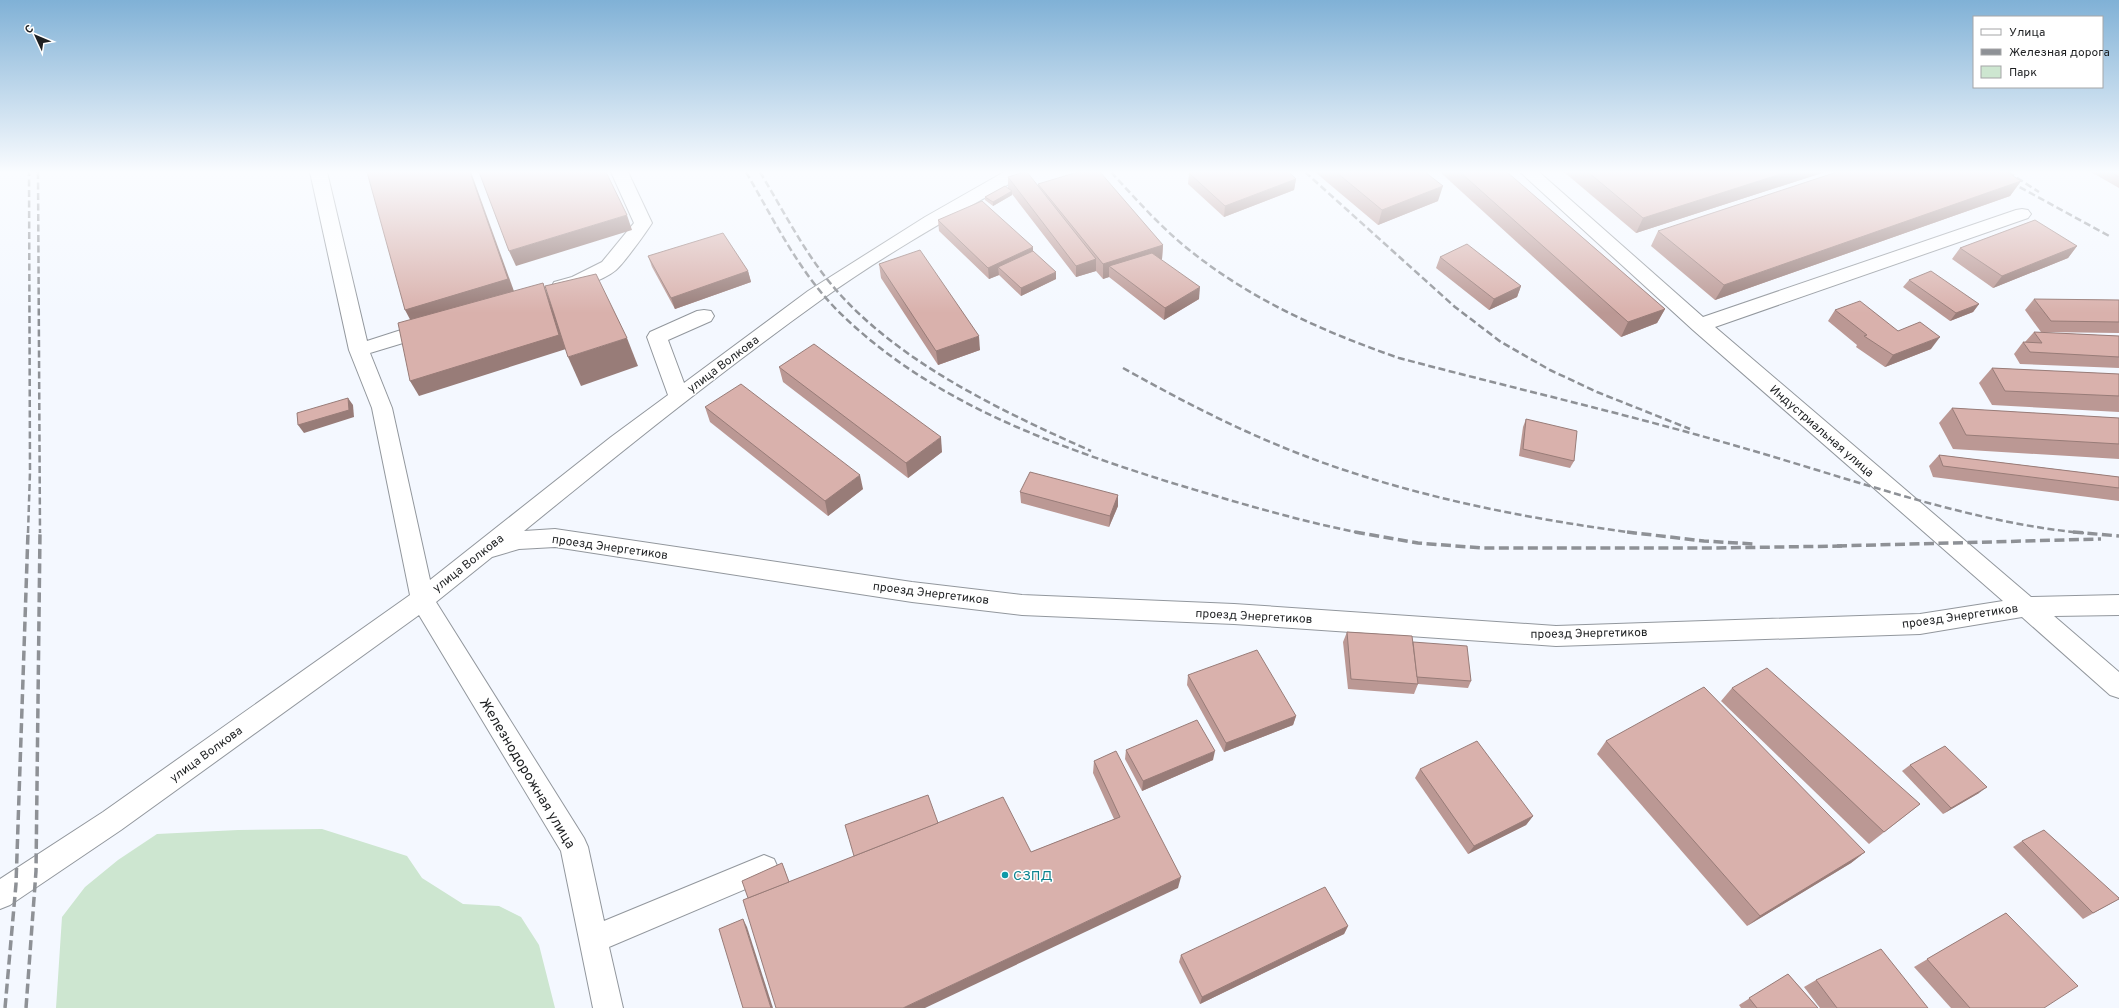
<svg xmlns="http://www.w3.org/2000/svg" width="2119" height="1008" viewBox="0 0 2119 1008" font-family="Overpass,sans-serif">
<rect width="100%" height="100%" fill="#f4f8ff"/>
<polygon fill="#cde6d0" points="322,829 407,856 422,878 463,904 499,906 521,917 539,945 555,1008 56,1008 62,917 85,887 118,860 157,834 238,830"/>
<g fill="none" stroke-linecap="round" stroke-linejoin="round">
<defs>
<g id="minor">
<path d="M310 172H327L367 341 429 321 436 323 439 328 436 333 370 353 392 408 430 580 611 437 668 395 647 337 650 332 697 311 704 310 711 311 714 316 711 321 668 340 684 383 808 291 925 217 1004 172H1025L1023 176C955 215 885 254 821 300 719 373 621 452 524 531L555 529 912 582 1022 595 1234 604 1556 626 1920 614 2003 601 1693 330 1520 172H1539L1703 317 2016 210 2022 209 2028 210 2031 214 2028 218 1715 327 2031 597 2119 595V615L2054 616 2119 672V698L2110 695 2022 617 1920 634 1556 646 1234 624 1022 615 912 602 555 547 519 549 492 557 436 602 584 838 588 847 604 921 764 855 774 859 778 868 774 877 609 947 623 1008H593L561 851 419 615 121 830 10 905 0 909V879L103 812 410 595 372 408 349 350Z"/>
<path d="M611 172H628L652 223C645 234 624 263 616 270 604 280 568 294 554 290L552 286 554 282 572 277 602 262 634 223Z"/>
</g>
</defs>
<use href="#minor" stroke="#92979d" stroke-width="2"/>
<use href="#minor" fill="#fff" fill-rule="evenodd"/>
<g stroke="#8e9196" stroke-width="2.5" stroke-dasharray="7 3.5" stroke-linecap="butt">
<polyline points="38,172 40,533"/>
<path d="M746 172C774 220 799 272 838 311 929 401 1049 444 1169 482 1232 501 1295 520 1360 533"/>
<path d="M760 172C783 210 803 250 831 284 895 361 1001 411 1091 451"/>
<path d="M1111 172C1134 197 1156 222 1182 244 1245 297 1321 331 1399 358 1512 388 1627 414 1740 447 1849 478 1970 523 2084 533"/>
<polyline points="1305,172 1455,307 1501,342 1550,370 1597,392 1690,429"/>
<polyline points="1992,172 2111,237"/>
<polyline points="2008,172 2039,192"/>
<path d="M1123 368C1182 401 1242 432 1305 456 1410 496 1523 518 1634 533"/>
<polyline points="28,533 30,472 29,172"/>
</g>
<g stroke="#8e9196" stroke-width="3.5" stroke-dasharray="10 4.5" stroke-linecap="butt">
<polyline points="1355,532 1418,543 1482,548 1716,548 1842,546"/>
<polyline points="1627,532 1704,541 1753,544"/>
<polyline points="2073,532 2119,536"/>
<polyline points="1837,546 2101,539"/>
<polyline points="5,1008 16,884 28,532"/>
<polyline points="26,1008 36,871 40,532"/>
</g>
</g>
<g fill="#bb9894">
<polygon points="1315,172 1425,172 1438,201 1378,225"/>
<polygon points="1440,172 1507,172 1665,309 1657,323 1621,337"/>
<polygon points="1564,172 1825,172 1636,233"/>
<polygon points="2091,172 2119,172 2119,188"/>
<polygon points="1189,173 1296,179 1294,190 1224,217 1188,184"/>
<polygon points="1008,177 1038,187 1038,184 1163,245 1162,259 1161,260 1199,299 1164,320 1109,277 1103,279 1096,271 1076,277 1012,194 1012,195 993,206 985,200 985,197 1008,188"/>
<polygon points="2021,181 2010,196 1715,300 1651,246 1658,231"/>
<polygon points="938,220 1033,251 1056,279 1021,296 999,275 989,279 939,231"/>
<polygon points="2077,246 2068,258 1993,288 1952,259 1960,248"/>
<polygon points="648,256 748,271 751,282 675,309 652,267"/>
<polygon points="1440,257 1521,286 1517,297 1489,310 1436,268"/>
<polygon points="879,264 980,350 938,365 881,278"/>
<polygon points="1909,280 1979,304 1973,312 1950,321 1903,287"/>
<polygon points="2034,299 2119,300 2119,333 2041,332 2025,310"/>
<polygon points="1835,310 1898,331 1931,349 1885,367 1856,347 1857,345 1828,321"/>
<polygon points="2034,332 2119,336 2119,368 2020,364 2014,354 2023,342 2025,342"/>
<polygon points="779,367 942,452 908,478 783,382"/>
<polygon points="1992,368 2119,374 2119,412 1992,405 1979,383"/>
<polygon points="705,407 863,489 828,516 710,422"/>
<polygon points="1952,408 2119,418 2119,459 1953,449 1939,423"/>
<polygon points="1526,419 1574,461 1570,468 1519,456 1523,427"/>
<polygon points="1939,455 2119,477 2119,501 1933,477 1929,466"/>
<polygon points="1020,492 1118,495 1118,506 1109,527 1021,503"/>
<polygon points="1347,632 1413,643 1413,642 1471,681 1468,688 1418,684 1414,694 1348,689 1343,642"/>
<polygon points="1188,675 1296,716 1293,725 1224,752 1187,685"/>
<polygon points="1732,688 1920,804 1869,844 1721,701"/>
<polygon points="1606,741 1865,852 1851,863 1747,926 1597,754"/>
<polygon points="1126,750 1213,760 1142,791 1125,759"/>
<polygon points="1094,761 1178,888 748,898 784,868 789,882 938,823 1031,852 1114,819 1093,773"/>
<polygon points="1910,765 1979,793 1943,814 1902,771"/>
<polygon points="1420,769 1533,816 1526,825 1468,854 1415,778"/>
<polygon points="2022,841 2119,899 2083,919 2013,847"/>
<polygon points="2006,913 2044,1008 1951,1008 1914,967"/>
<polygon points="1348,926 1344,934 1200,1004 1179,962 1181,955"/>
<polygon points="1788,974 1818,1008 1741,1008 1739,1005"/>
<polygon points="1816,980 1928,1008 1820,1008 1804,987"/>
</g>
<g fill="#987c78">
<polygon points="470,172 471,172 515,294 413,325 405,310"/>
<polygon points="1787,172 1825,172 1636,233 1643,218"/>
<polygon points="1296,179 1294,190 1224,217 1225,206"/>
<polygon points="2021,181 2010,196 1715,300 1724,285"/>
<polygon points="1443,186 1438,201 1378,225 1382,210"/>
<polygon points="1012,191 1012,195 993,206 993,202"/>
<polygon points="627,215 632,230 516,266 509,251"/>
<polygon points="1163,245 1162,259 1119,274 1109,266 1109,277 1103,279 1103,264"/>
<polygon points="2077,246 2068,258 1993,288 2002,276"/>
<polygon points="1033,247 1033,259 998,267 999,275 989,279 988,268"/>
<polygon points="1096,259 1096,271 1076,277 1076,266"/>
<polygon points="748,271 751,282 675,309 671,298"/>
<polygon points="1056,272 1056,279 1021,296 1021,288"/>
<polygon points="543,283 549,298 566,349 419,396 410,381"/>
<polygon points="1521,286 1517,297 1489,310 1494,299"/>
<polygon points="1200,287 1199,299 1164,320 1165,308"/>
<polygon points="1979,304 1973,312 1950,321 1956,313"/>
<polygon points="1665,309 1657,323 1621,337 1628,322"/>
<polygon points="979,336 980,350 938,365 936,351"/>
<polygon points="1940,337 1931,349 1885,367 1893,355"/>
<polygon points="627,338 638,366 581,386 568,357"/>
<polygon points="348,398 353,405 354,417 304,433 298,425"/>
<polygon points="941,437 942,452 908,478 906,463"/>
<polygon points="860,475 863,489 828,516 825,501"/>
<polygon points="1118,495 1118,506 1109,527 1110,516"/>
<polygon points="1296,716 1293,725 1224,752 1226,743"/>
<polygon points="1215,751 1213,760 1142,791 1143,781"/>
<polygon points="1987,787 1979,793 1943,814 1951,808"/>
<polygon points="1533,816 1526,825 1468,854 1474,846"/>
<polygon points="1865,852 1851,863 1747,926 1760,916"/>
<polygon points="1181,877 1178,888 925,1008 903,1008"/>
<polygon points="743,919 747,927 773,1008 771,1008"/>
<polygon points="1348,926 1344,934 1200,1004 1202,997"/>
</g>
<g fill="#d9b1ac" stroke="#987c78">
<polygon points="367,172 470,172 508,279 405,310"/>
<polygon points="479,172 606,172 627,215 509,251"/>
<polygon points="1025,172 1027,172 1096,259 1076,266 1008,177"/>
<polygon points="1078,172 1100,172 1163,245 1103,264 1038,184"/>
<polygon points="1191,172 1289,172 1296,179 1225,206 1189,173"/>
<polygon points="1336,172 1425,172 1443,186 1382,210"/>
<polygon points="1460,172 1507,172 1665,309 1628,322"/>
<polygon points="1588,172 1787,172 1643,218"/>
<polygon points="1837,172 2007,172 2021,181 1724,285 1658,231"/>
<polygon points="2111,172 2119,172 2119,177"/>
<polygon points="1005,186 1012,191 993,202 985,197"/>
<polygon points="982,201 1033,247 988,268 938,220"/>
<polygon points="2035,220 2077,246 2002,276 1960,248"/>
<polygon points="723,233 748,271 671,298 648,256"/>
<polygon points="1467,244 1521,286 1494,299 1440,257"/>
<polygon points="920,250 979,336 936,351 879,264"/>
<polygon points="1033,251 1056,272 1021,288 998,267"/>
<polygon points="1152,253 1200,287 1165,308 1109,266"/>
<polygon points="1931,271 1979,304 1956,313 1909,280"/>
<polygon points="596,274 627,338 568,357 545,286"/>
<polygon points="543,283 559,335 410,381 398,323"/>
<polygon points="2034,299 2119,300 2119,322 2051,321"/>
<polygon points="1860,301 1898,331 1920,322 1940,337 1893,355 1864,336 1867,335 1835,310"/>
<polygon points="2034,332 2119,336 2119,357 2030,352 2023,342 2042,343"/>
<polygon points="814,344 941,437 906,463 779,367"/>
<polygon points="1992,368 2119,374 2119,396 2005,391"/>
<polygon points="741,384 860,475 825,501 705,407"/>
<polygon points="348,398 349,410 298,425 297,413"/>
<polygon points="1952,408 2119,418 2119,444 1966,435"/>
<polygon points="1526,419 1577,431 1574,461 1523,449"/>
<polygon points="1939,455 2119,477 2119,488 1943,466"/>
<polygon points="1030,472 1118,495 1110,516 1020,492"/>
<polygon points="1347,632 1412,636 1418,684 1351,679"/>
<polygon points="1413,642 1467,646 1471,681 1417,677"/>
<polygon points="1257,650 1296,716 1226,743 1188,675"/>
<polygon points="1767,668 1920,804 1884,832 1732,688"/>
<polygon points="1704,687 1865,852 1760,916 1606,741"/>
<polygon points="1197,720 1215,751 1143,781 1126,750"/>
<polygon points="1477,741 1533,816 1474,846 1420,769"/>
<polygon points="1945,746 1987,787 1951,808 1910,765"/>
<polygon points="1116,751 1181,877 903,1008 776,1008 743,900 1003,797 1031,852 1120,817 1094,761"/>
<polygon points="928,795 938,823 854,856 845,825"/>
<polygon points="2044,830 2119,898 2119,899 2093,913 2022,841"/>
<polygon points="782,863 789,882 748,898 742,881"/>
<polygon points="1325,887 1348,926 1202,997 1181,955"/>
<polygon points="2006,913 2078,986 2044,1008 1970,1008 1927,959"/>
<polygon points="743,919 771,1008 743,1008 719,929"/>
<polygon points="1881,949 1928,1008 1837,1008 1816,980"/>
<polygon points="1788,974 1818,1008 1757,1008 1749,998"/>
</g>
<linearGradient id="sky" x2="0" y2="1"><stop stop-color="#80b1d6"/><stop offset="0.55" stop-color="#fafcff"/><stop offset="1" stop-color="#fafcff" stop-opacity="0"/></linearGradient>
<rect width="2119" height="313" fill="url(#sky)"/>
<circle fill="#0f9aa8" stroke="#fff" stroke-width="1.5" cx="1005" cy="875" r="4"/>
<g text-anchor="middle" stroke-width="3" stroke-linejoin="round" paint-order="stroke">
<g font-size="12" fill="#1e2022" stroke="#fff">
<text transform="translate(723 364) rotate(-37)" y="4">улица Волкова</text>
<text transform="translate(1822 431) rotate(41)" y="4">Индустриальная улица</text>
<text transform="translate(610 547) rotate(8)" y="4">проезд Энергетиков</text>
<text transform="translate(468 563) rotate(-38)" y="4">улица Волкова</text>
<text transform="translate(931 593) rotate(7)" y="4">проезд Энергетиков</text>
<text transform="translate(1254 616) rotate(3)" y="4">проезд Энергетиков</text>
<text transform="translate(1960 616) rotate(-8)" y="4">проезд Энергетиков</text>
<text transform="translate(1589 633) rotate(-1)" y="4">проезд Энергетиков</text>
<text transform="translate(206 754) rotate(-36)" y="4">улица Волкова</text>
</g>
<g font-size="14" fill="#1e2022" stroke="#fff">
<text transform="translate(528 773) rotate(59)" y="5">Железнодорожная улица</text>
</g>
<g font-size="14" fill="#0d838f" stroke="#fff" text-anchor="start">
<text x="1013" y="880">СЗПД</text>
</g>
</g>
<rect x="1973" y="16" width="130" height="72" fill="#ffffff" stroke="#a5a6a7"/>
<rect x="1981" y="29" width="20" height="6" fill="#ffffff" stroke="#a5a6a7"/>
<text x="2009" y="36" font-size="12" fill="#1e2022">Улица</text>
<rect x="1981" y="49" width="20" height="6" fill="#8e9196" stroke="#a5a6a7"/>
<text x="2009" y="56" font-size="12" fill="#1e2022">Железная дорога</text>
<rect x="1981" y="66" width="20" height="12" fill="#cde6d0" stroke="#a5a6a7"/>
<text x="2009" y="76" font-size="12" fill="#1e2022">Парк</text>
<g transform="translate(36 36) rotate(314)" stroke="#ffffff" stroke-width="3" paint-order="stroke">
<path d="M0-3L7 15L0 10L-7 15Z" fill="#1e2022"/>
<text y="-6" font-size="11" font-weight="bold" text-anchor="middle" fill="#1e2022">С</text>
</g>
</svg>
